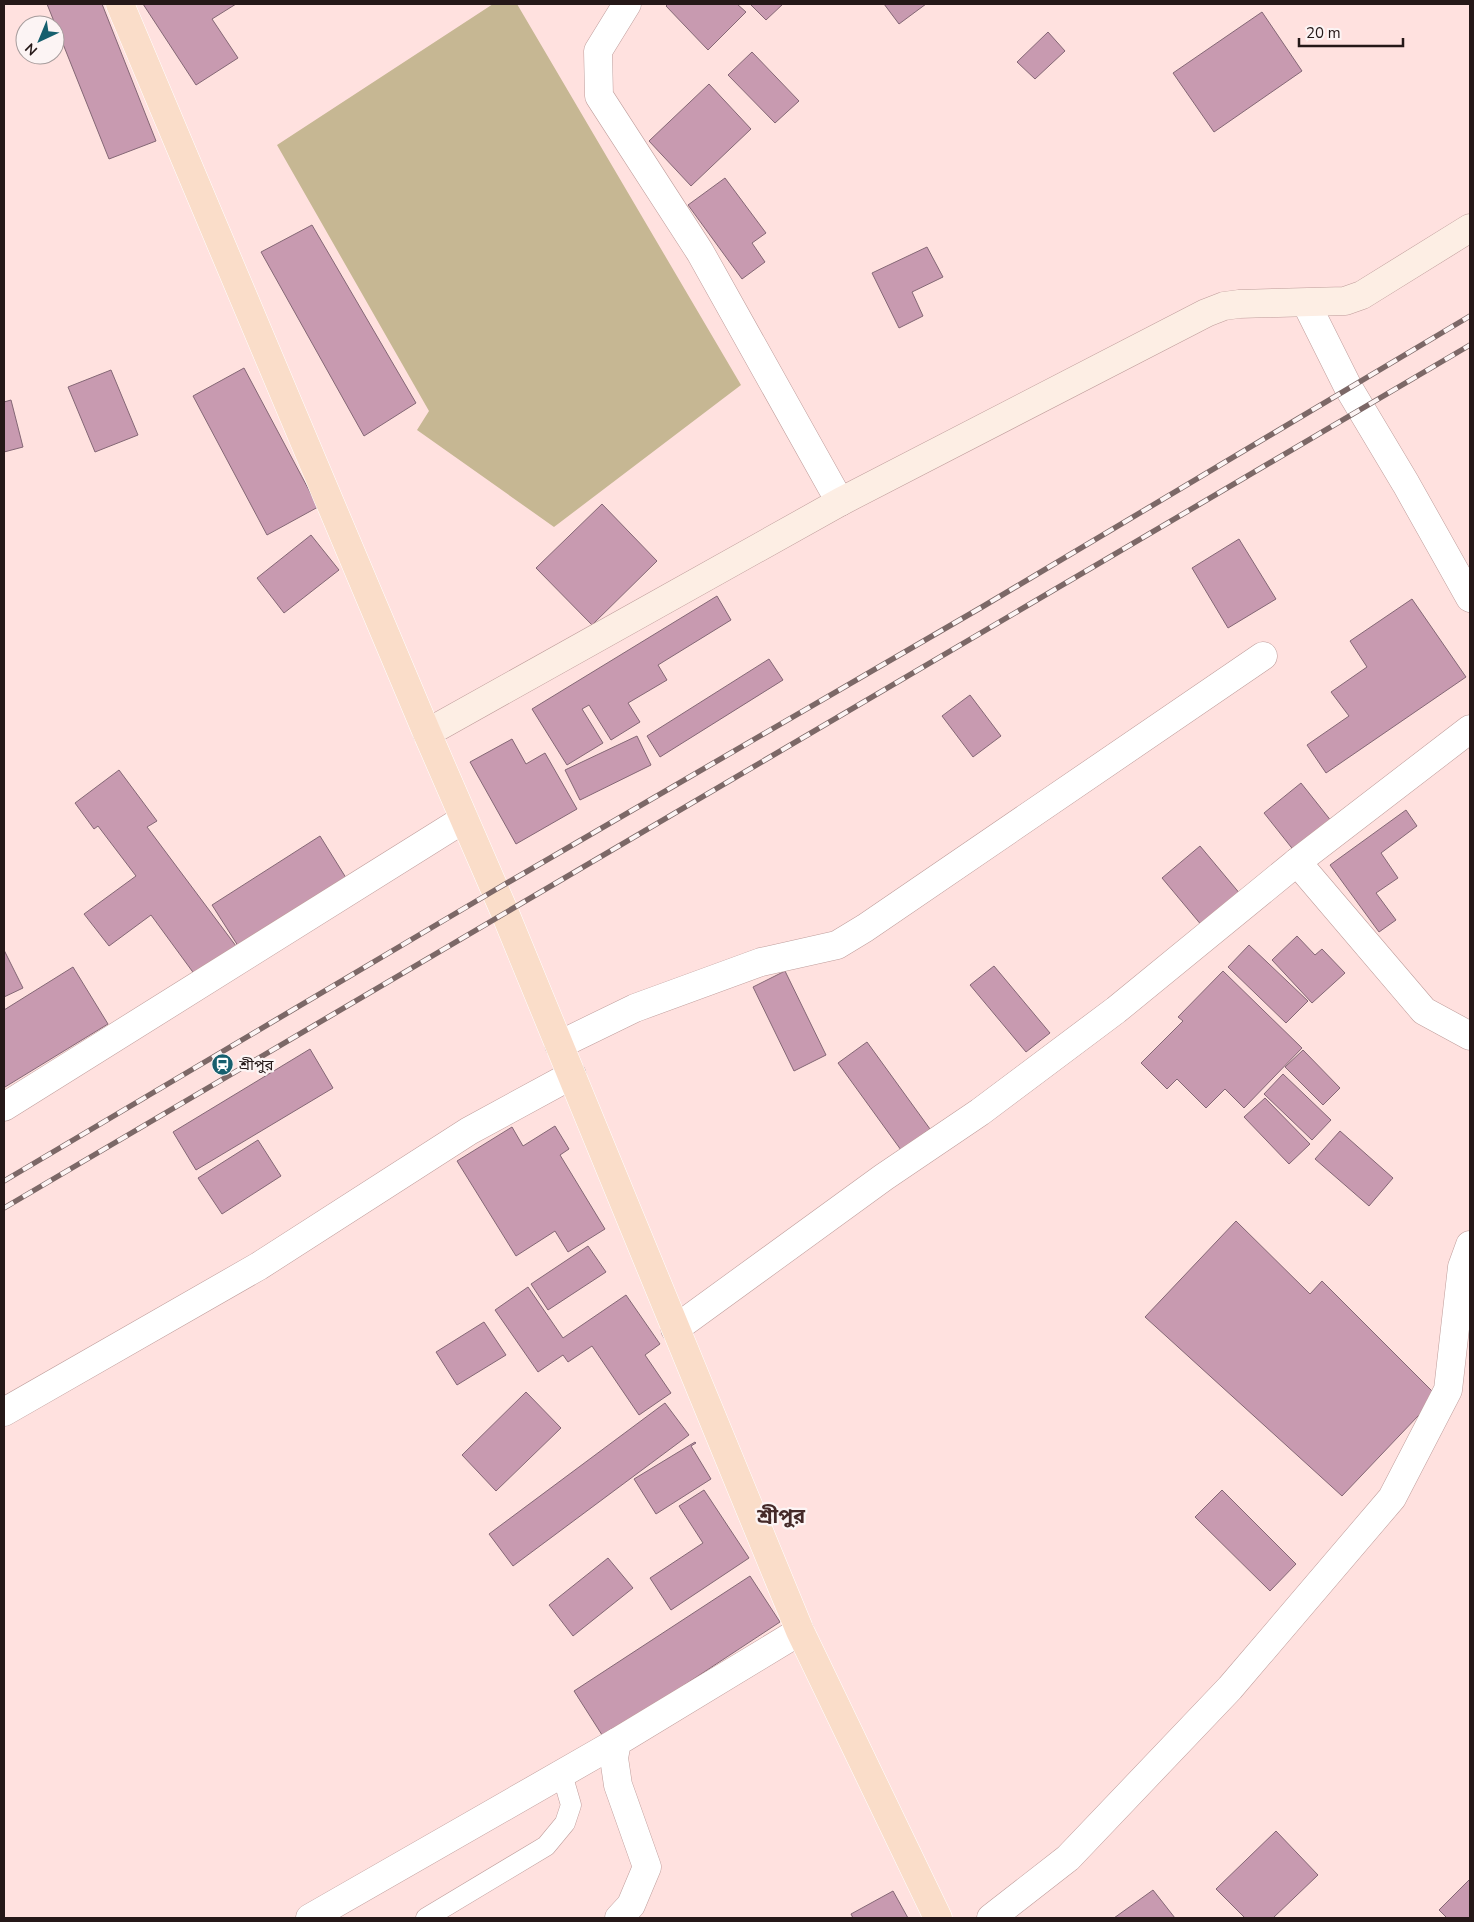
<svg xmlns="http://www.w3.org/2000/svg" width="1474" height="1922" viewBox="0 0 1474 1922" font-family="'Nunito Sans','Noto Sans Bengali',sans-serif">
<rect width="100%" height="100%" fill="#ffe1df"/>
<polygon fill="#c6b793" points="493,4 517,4 741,385 554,527 417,430 429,411 277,145"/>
<g fill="#c89ab0" stroke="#846775">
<polygon points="47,4 102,4 156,141 109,159"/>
<polygon points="143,4 236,4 212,19 238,58 196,85"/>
<polygon points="668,4 737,4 746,12 708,50 666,6"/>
<polygon points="750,4 783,4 766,20"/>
<polygon points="884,4 926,4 899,24"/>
<polygon points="1262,12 1302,71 1214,132 1173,73"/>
<polygon points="1048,32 1065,51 1035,79 1017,62"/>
<polygon points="752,52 799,101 775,123 728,75"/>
<polygon points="709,84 751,129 691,186 649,141"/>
<polygon points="725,178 766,233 752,243 765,262 742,279 688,205"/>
<polygon points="312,225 416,403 364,436 261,252"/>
<polygon points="927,247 943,277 912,292 923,316 899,328 872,273"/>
<polygon points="244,368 318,507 267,535 193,396"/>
<polygon points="111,370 138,435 95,452 68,387"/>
<polygon points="11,400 23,447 4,452 4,402"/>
<polygon points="602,504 657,561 592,625 536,568"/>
<polygon points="311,535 339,570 284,613 257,578"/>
<polygon points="1239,539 1276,599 1228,628 1192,568"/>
<polygon points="717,596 731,620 658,665 667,680 628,703 640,722 611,740 589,705 582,709 603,743 567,765 532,709"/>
<polygon points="1412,599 1466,677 1326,773 1307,745 1349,716 1331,692 1367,667 1350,641"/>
<polygon points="769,659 783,680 660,757 647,736"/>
<polygon points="970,695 1001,736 973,757 942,716"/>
<polygon points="637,736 651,765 580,800 565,770"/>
<polygon points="512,739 526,764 545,753 577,809 516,844 470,762"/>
<polygon points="119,770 157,821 147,827 236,946 195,975 151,915 109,946 84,914 136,876 98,826 94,829 75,803"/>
<polygon points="1301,783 1332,822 1295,852 1264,813"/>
<polygon points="1406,810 1417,826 1381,853 1398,878 1376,893 1396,920 1379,932 1330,865"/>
<polygon points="320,836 348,881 240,949 212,905"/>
<polygon points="1200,846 1241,895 1203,927 1162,878"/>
<polygon points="1297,936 1315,955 1322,949 1345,973 1312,1003 1272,960"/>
<polygon points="1249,945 1308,1001 1286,1023 1228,967"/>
<polygon points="4,950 23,988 4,997"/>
<polygon points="994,966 1050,1033 1026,1052 970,985"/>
<polygon points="73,967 108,1024 5,1087 4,1085 4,1010"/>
<polygon points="785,971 826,1055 794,1071 753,987"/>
<polygon points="1223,971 1302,1048 1244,1108 1225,1089 1206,1108 1177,1079 1167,1089 1141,1063 1183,1021 1178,1017"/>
<polygon points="867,1042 930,1129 901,1150 838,1063"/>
<polygon points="310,1049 333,1088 196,1170 173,1132"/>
<polygon points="1303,1050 1340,1088 1323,1105 1285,1067"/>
<polygon points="1283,1074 1331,1120 1312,1140 1264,1094"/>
<polygon points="1265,1098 1310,1144 1289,1164 1244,1117"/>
<polygon points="555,1126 569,1149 560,1155 605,1229 568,1252 555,1231 516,1256 457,1161 512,1127 523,1146"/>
<polygon points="1340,1131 1393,1178 1369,1206 1315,1159"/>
<polygon points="258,1140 281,1176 222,1214 198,1178"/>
<polygon points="1236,1221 1310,1294 1322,1281 1437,1396 1342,1496 1145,1317"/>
<polygon points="588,1246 606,1272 548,1310 531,1284"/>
<polygon points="528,1287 563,1338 626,1295 660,1344 645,1355 671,1393 639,1415 592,1346 568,1362 563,1355 538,1372 495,1310"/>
<polygon points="484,1322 506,1355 457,1385 436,1352"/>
<polygon points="526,1392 561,1428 496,1491 462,1455"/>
<polygon points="665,1403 689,1435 513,1566 489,1534"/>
<polygon points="695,1442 696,1443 691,1446 711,1479 656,1514 634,1479"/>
<polygon points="704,1490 749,1558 671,1610 650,1578 703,1543 679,1506"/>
<polygon points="1222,1490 1296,1564 1270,1591 1195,1517"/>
<polygon points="608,1558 633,1588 573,1636 549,1605"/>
<polygon points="750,1576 780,1622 604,1738 574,1691"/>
<polygon points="1276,1831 1318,1875 1273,1918 1245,1918 1216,1889"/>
<polygon points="1470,1879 1470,1918 1447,1918 1439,1910"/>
<polygon points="1153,1890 1175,1918 1114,1918"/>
<polygon points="893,1891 908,1918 853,1918 851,1914"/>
</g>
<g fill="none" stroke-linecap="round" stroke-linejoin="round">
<defs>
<polyline id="lane" points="426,1918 546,1846 565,1823 571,1805 562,1774"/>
<g id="street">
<polyline points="627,4 598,51 599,96 700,252 840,502"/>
<polyline points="1306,303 1348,387 1406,484 1470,598"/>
<polyline points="1297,862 1424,1011 1470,1036"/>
<polyline points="559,1045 635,1008 761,962 837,945 865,928 1263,656"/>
<polyline points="4,1107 464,819"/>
<polyline points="675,1329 884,1177 980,1112 1116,1010 1297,862 1470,729"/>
<polyline points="4,1412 259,1266 469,1131 572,1075"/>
<polyline points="310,1918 617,1742"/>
<polyline points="619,1918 631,1905 647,1867 618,1785 614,1758 617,1742 800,1631"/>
<polyline points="991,1918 1068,1858 1230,1688 1392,1498 1448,1390 1462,1267 1470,1245"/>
</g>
<polyline id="secondary" points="427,733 840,502 1206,313 1224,306 1239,304 1345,301 1362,295 1470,228"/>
<polyline id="primary" points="120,4 427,733 505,913 800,1631 938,1918"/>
</defs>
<use href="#lane" stroke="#bf9d9b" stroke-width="21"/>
<use href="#street" stroke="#bf9d9b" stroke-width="29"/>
<use href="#secondary" stroke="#bf9d9b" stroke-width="29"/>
<use href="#primary" stroke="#fff" stroke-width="29"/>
<use href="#lane" stroke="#fff" stroke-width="20"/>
<use href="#street" stroke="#fff" stroke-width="28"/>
<use href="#secondary" stroke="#fdeee4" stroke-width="28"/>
<use href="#primary" stroke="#faddc9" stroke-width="28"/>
<defs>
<g id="rail">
<polyline points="4,1181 495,890 982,607 1470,316"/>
<polyline points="4,1208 1470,345"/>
</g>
</defs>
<use href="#rail" stroke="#7c6867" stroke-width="5.5"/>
<use href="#rail" stroke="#fcf4f4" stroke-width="4" stroke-dasharray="11" stroke-linecap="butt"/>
</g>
<defs>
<symbol id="station-disc" viewBox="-11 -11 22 22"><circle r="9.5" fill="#165f6e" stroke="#fcf4f4"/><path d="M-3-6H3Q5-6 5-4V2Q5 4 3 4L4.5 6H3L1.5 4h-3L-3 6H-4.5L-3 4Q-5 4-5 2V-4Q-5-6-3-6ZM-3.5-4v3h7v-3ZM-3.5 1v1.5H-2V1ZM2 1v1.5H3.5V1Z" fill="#fff"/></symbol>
</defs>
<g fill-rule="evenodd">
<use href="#station-disc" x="210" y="1052" width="25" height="25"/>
</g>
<g text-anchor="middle" stroke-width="4.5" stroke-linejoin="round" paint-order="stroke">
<g font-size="15" fill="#251818" stroke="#fcf4f4" text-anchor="start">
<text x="239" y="1070">শ্রীপুর</text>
</g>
<g font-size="20" font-weight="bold" fill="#452a29" stroke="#fcf4f4">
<text x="781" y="1523">শ্রীপুর</text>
</g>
</g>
<rect width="1474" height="1922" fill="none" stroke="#251818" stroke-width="10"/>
<g transform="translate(40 40) rotate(224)"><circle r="24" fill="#fcf4f4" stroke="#a69c9c"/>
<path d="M0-4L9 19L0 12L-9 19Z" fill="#165f6e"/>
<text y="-8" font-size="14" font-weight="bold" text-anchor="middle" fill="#251818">N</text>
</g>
<path d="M1299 38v8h104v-8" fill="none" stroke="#251818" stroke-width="2.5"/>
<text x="1306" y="38" font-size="15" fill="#251818" stroke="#fcf4f4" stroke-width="4" paint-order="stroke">20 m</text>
</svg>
